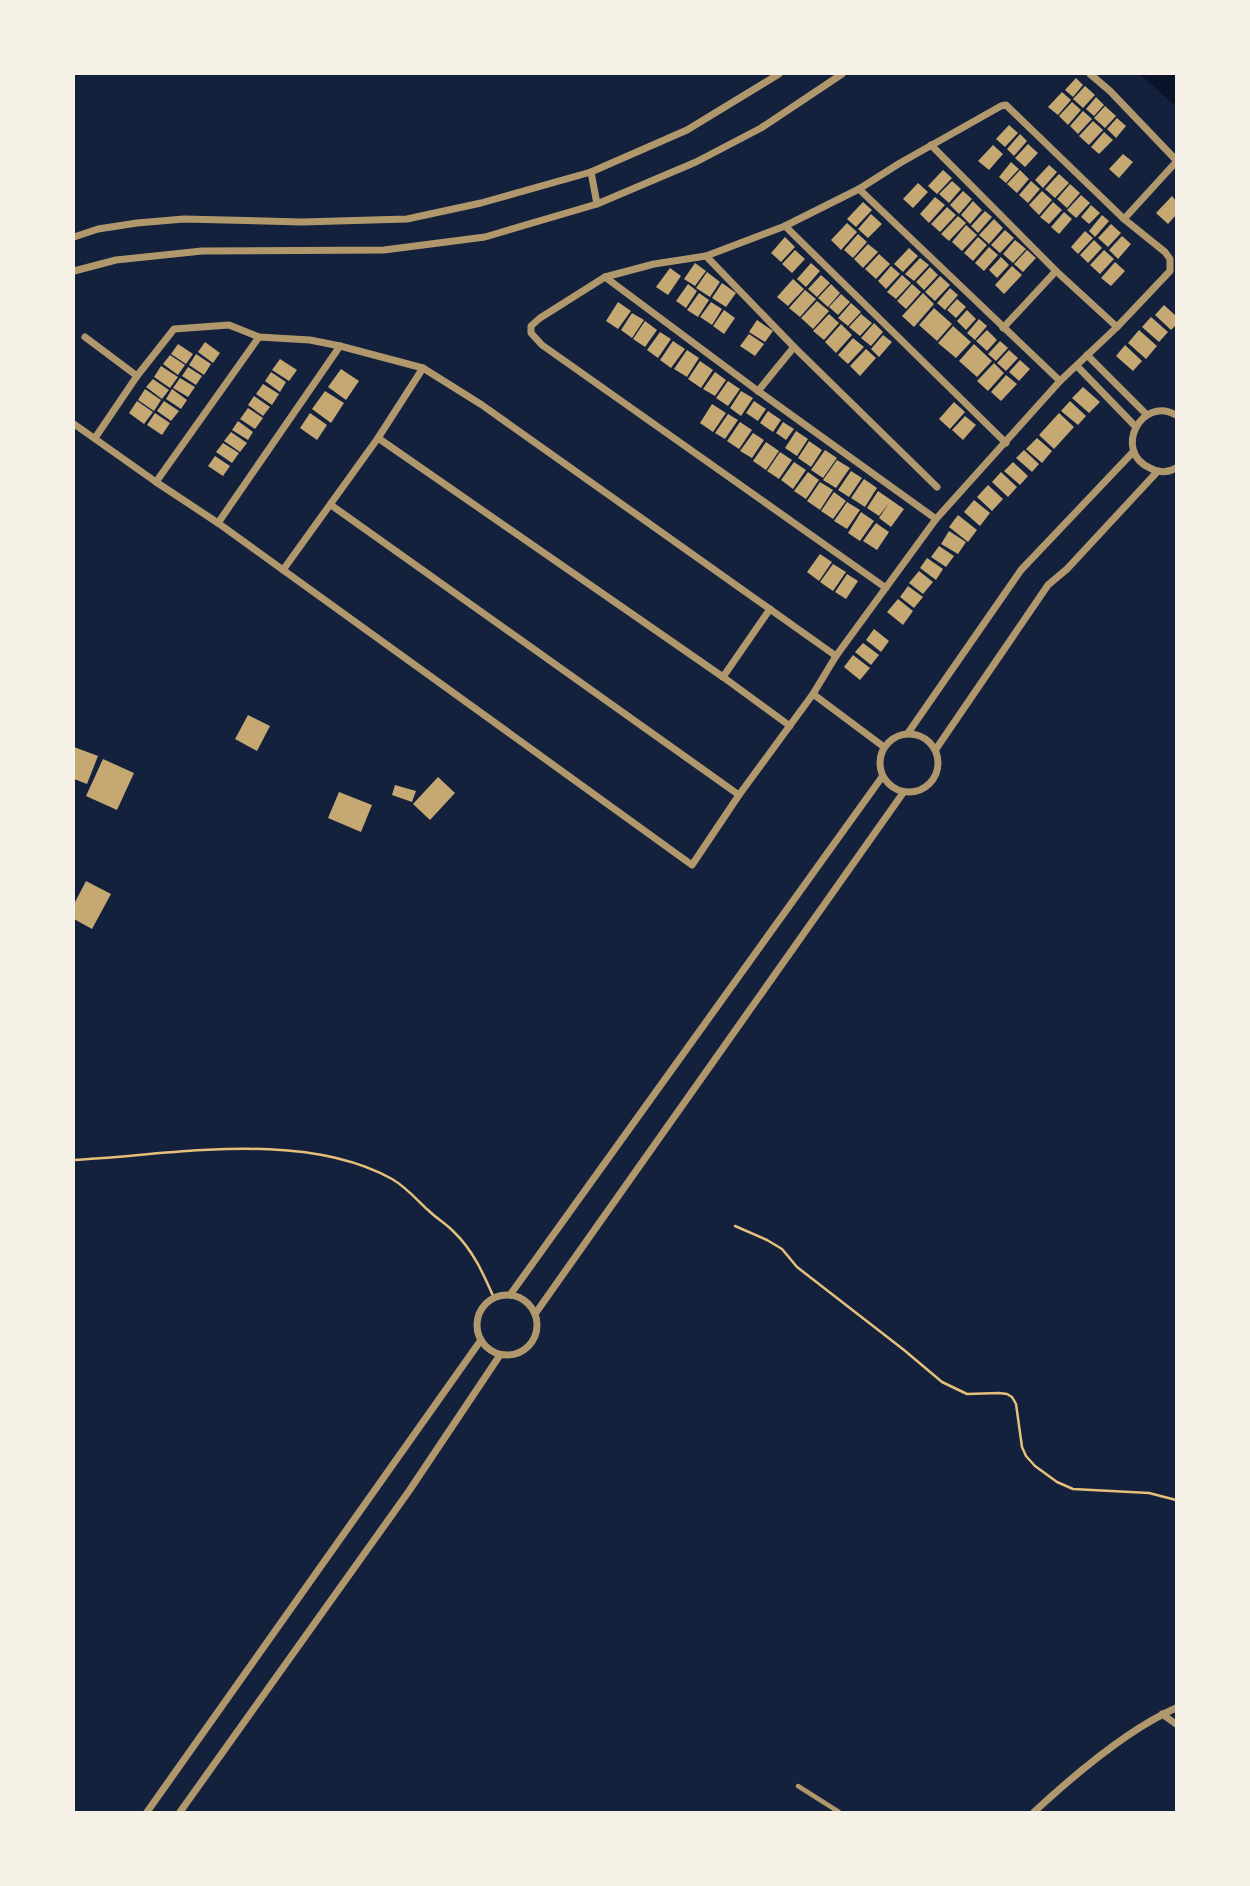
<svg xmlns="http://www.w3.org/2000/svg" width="1250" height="1886" viewBox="0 0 1250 1886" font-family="'Nunito Sans',sans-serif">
<rect width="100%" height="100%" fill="#14213d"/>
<polygon fill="#0b132b" points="1140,74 1176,74 1176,107"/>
<g fill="#c6a872">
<polygon points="1076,78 1083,85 1073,97 1065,90"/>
<polygon points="1085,86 1095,95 1083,108 1073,99"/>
<polygon points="1062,92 1071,100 1058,115 1048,107"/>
<polygon points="1096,97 1104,105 1094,116 1086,109"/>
<polygon points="1072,102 1081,110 1068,125 1059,116"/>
<polygon points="1105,106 1116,116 1105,128 1094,118"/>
<polygon points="1083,111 1092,119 1078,134 1070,126"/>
<polygon points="1117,118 1126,126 1116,138 1107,129"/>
<polygon points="1093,121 1103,130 1089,145 1079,136"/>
<polygon points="1009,125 1018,133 1005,147 996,139"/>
<polygon points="1104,132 1113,140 1099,154 1091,147"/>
<polygon points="1020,134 1027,141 1014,156 1007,149"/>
<polygon points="1028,144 1038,153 1025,167 1015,158"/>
<polygon points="993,145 1003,154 989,170 978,161"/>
<polygon points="1123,154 1133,162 1119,178 1109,169"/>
<polygon points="1011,162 1019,169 1006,183 999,177"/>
<polygon points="1049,165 1057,172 1043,188 1035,180"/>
<polygon points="943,170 952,178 937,194 928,186"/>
<polygon points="1020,170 1029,179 1017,193 1007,184"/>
<polygon points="1059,174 1069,183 1055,198 1045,189"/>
<polygon points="952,181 961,189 949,203 939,194"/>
<polygon points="1031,181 1040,189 1028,203 1019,195"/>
<polygon points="918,183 928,192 913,208 903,199"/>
<polygon points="1070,184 1080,193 1067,208 1057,199"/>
<polygon points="963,191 972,199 959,214 950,205"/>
<polygon points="1042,191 1052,200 1039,215 1029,205"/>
<polygon points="1081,195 1090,203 1076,218 1067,210"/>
<polygon points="1172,196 1176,201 1176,215 1168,224 1156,213"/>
<polygon points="935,197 945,205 929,223 920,214"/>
<polygon points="973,201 982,210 970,224 961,215"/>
<polygon points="863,202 872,210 856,227 847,219"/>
<polygon points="1053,202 1062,210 1049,224 1040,217"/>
<polygon points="1091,205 1100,213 1089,224 1081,217"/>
<polygon points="947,207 956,215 940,232 931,224"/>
<polygon points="985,211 992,217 978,233 971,226"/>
<polygon points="1064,212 1072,219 1059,234 1051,227"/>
<polygon points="871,214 882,224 868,238 858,229"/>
<polygon points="1102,215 1109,221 1095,237 1089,231"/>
<polygon points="958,216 966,223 949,241 941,234"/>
<polygon points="994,219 1003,228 989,244 979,235"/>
<polygon points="847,223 857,232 841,250 831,240"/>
<polygon points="1111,224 1121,233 1108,247 1098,238"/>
<polygon points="966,225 977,235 962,251 952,242"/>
<polygon points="1005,230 1014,238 1000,253 991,245"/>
<polygon points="1085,231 1093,238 1078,254 1071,247"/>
<polygon points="858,234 867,242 853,258 844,250"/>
<polygon points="1122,236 1131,244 1118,259 1109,250"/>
<polygon points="785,237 795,247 781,262 771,253"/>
<polygon points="978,237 987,245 973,261 964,253"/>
<polygon points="1015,240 1026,249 1013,263 1003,254"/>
<polygon points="1094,240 1102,248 1088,263 1080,255"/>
<polygon points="868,244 878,252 863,268 854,259"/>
<polygon points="989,247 998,255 984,271 975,263"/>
<polygon points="909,248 918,256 903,272 894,264"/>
<polygon points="795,250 805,259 792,273 782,264"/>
<polygon points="1027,250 1036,258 1023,272 1014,264"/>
<polygon points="1104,250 1114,259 1100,274 1090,265"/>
<polygon points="879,254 890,264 876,279 865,269"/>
<polygon points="1001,257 1009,265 997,278 989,270"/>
<polygon points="920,258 929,265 914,281 905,274"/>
<polygon points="1115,262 1125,271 1111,286 1101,278"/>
<polygon points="695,263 706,271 695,286 684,279"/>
<polygon points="811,263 820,271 806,287 797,279"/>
<polygon points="891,266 900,274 886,289 878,281"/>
<polygon points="1012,266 1022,275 1004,294 995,285"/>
<polygon points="930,267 938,275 924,290 916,282"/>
<polygon points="670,268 681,276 668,295 656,287"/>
<polygon points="707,272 720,282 710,297 696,288"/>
<polygon points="821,275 830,283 817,297 808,289"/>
<polygon points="902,275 911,283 896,299 887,292"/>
<polygon points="940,276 950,285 935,301 925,292"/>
<polygon points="793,279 804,289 788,306 777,297"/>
<polygon points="722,283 736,293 726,307 712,298"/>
<polygon points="688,284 697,291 686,308 676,301"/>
<polygon points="831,284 840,293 828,307 818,298"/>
<polygon points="912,284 921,292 906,309 897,301"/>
<polygon points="950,288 958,295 945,310 937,303"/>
<polygon points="805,290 816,299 800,317 789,308"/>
<polygon points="699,293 709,300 698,317 687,310"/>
<polygon points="923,293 934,304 914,327 902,316"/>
<polygon points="841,294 850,302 838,315 829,307"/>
<polygon points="957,299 966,307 956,318 947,310"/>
<polygon points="817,301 829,311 813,329 801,318"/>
<polygon points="618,302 631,311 618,329 606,321"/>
<polygon points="711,302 722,309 712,325 700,317"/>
<polygon points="851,303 861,312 848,326 838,318"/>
<polygon points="1164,305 1176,316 1176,325 1171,330 1155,315"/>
<polygon points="934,308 952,324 937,341 919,325"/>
<polygon points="724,310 735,318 724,334 713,326"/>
<polygon points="967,310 976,319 966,330 957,321"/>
<polygon points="632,313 644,320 632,338 621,330"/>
<polygon points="829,314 839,323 824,340 813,331"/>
<polygon points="861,314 872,323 860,336 849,327"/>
<polygon points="1151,317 1168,332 1159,342 1142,327"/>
<polygon points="979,319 987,326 975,340 967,333"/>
<polygon points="757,320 773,331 765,342 749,332"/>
<polygon points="645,321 657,330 645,347 633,339"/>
<polygon points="874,323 883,332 871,346 861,338"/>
<polygon points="841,324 852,335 836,353 825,342"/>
<polygon points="953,326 971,342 956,358 938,343"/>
<polygon points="987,330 997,340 987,351 976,341"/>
<polygon points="1139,330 1157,346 1146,359 1128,343"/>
<polygon points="660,332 671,339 658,358 647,350"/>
<polygon points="749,334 764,344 755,356 740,346"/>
<polygon points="883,335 892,342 879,357 871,349"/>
<polygon points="853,338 864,347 848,364 838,355"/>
<polygon points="673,341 685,349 671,368 660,360"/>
<polygon points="1000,341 1008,348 996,361 988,354"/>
<polygon points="205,342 220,353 213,363 198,352"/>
<polygon points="178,344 193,354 186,364 171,354"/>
<polygon points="974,344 992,361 977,377 959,361"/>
<polygon points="1125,345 1142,361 1133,371 1116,356"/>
<polygon points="866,349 876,358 860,376 850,366"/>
<polygon points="687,350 699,358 687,377 674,369"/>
<polygon points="1009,350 1018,358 1006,371 997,363"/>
<polygon points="196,354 211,364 204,375 189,365"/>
<polygon points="170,355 185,365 178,375 163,364"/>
<polygon points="280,359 297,370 289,381 272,370"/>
<polygon points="1020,360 1030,369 1019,381 1009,372"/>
<polygon points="700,361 713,370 701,388 688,379"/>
<polygon points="994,363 1004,373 988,391 977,381"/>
<polygon points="161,366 178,377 170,388 154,377"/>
<polygon points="188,367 202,376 196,385 182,376"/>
<polygon points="341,369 359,381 346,400 328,387"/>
<polygon points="271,372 286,382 280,392 265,381"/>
<polygon points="715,372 726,380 715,396 703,389"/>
<polygon points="1006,375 1017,384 1001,401 991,392"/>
<polygon points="180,378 195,387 188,397 173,388"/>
<polygon points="153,379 169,390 162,399 146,387"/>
<polygon points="728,381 740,389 728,406 716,398"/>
<polygon points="263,384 279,394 272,405 256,394"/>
<polygon points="1083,387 1100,402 1089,413 1072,398"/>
<polygon points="145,389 161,400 154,411 138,400"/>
<polygon points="172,389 187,400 181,409 166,399"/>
<polygon points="325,391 344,403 331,423 312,409"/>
<polygon points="741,391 753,398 741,416 730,408"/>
<polygon points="254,396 270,407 263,416 248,405"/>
<polygon points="137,401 153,412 144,424 129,413"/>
<polygon points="164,401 179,411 171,421 157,411"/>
<polygon points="754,401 766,409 758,421 746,413"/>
<polygon points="1070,401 1086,416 1078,425 1061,411"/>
<polygon points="954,402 965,412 950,429 939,419"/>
<polygon points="712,404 726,413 713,432 700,423"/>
<polygon points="248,408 263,418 255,429 240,419"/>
<polygon points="768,411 781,420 773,432 760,423"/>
<polygon points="155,413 170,423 162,435 147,425"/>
<polygon points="310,413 327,425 317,440 300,428"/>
<polygon points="1059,413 1074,427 1054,449 1039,435"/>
<polygon points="728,414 738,420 725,439 715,433"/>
<polygon points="965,416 976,425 963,440 952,430"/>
<polygon points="238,421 253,432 248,440 232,430"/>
<polygon points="740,422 752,430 739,449 727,441"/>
<polygon points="783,422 794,429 786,440 776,433"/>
<polygon points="796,431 808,439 797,456 785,448"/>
<polygon points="231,432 247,443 240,452 224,441"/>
<polygon points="753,433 764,440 752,458 740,451"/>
<polygon points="1037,438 1052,451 1042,463 1026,449"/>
<polygon points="809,441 822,450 811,467 798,458"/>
<polygon points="766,442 779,451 766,470 753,461"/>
<polygon points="223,443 239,453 232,463 216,452"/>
<polygon points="825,450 837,458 823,478 811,470"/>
<polygon points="1024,450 1039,464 1032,472 1016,458"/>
<polygon points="780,452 792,460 779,479 767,471"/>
<polygon points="215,456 230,466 223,476 208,466"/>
<polygon points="837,460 850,468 836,488 823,480"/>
<polygon points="794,462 806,470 793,489 781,480"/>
<polygon points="1013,462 1028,476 1020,485 1004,471"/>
<polygon points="851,471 862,478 849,497 838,490"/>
<polygon points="808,472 819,480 806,499 794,491"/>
<polygon points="1001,472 1017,487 1008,497 992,482"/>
<polygon points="864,479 877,488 865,507 851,498"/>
<polygon points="820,482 833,490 820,510 807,501"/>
<polygon points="988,485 1003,499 992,511 977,497"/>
<polygon points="878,491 904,509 891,527 879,518 889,503 879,516 867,508"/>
<polygon points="834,492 846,501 833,519 821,511"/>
<polygon points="974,500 990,513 980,526 964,512"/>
<polygon points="847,502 860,510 847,529 834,521"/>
<polygon points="861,512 874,521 860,541 848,533"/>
<polygon points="958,515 977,530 968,542 949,527"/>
<polygon points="876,523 889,532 877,550 863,541"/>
<polygon points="949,531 966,542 958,554 941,544"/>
<polygon points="939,546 954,556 946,567 931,557"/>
<polygon points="820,554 832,562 819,581 807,572"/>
<polygon points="927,558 943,569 936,580 920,568"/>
<polygon points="833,564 846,572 833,591 820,582"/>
<polygon points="919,571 933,582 923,594 909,583"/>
<polygon points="847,574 858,581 846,599 835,592"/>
<polygon points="908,586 923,597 914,608 900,597"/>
<polygon points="898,599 913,611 903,625 887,612"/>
<polygon points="874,629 889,641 881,652 866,640"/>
<polygon points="863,643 879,655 871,665 855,652"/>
<polygon points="853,655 870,668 860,680 844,667"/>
<polygon points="248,715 270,726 257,751 235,739"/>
<polygon points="74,747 98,756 87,784 74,779"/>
<polygon points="103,759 134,773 117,810 86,796"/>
<polygon points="438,777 455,793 430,820 413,804"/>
<polygon points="395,785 416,791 412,802 392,795"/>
<polygon points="339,792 372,805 361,832 328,818"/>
<polygon points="86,881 111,894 92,929 74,919 74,904"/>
</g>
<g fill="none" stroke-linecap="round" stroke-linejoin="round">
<g stroke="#e5c07b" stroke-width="2.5">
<path d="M74 1160C172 1155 302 1129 392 1179 406 1187 417 1200 428 1210 436 1218 445 1223 453 1231 473 1250 483 1273 494 1298"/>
<polyline points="735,1226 767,1240 782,1249 797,1267 904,1350 942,1382 967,1394 999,1393 1007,1394 1012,1397 1016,1404 1022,1447 1026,1456 1035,1466 1057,1482 1073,1489 1149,1493 1176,1500"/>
</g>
<polyline stroke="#b1986c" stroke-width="4.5" points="798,1786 839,1812"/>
<g stroke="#b1986c" stroke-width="7">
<polyline points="1090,74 1110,91 1176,160"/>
<polyline points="931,145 1056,271 1117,327"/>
<polyline points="591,172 597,204"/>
<polyline points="859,189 1060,381"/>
<polyline points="1124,219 1176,162"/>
<polyline points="785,226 1006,443"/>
<polyline points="74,237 98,229 137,223 184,219 302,222 407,219 481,203 591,172 687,130 779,74"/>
<polyline points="706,256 794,347 937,487"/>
<polyline points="74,271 116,260 202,251 384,250 485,237 597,204 696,162 761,128 842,74"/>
<polyline points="605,277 758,391 936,519"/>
<polyline points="1003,328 1056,271"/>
<polyline points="85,337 137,376"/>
<polyline points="1087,355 1147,415"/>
<polyline points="1077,366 1136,427"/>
<polyline points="758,391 794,347"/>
<path d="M1176 415C1142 395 1112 451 1150 468 1158 473 1168 473 1176 468"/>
<polyline points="74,424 156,482 218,523 692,865 739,795 813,694 836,656 936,519 1060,381 1117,327 1170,271 1170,259 1165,252 1124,219 1006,105 1001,106 900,163 859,189 785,226 706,256 654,264 605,277 540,318 531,326 531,333 542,345 886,588"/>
<polyline points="95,438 137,376 174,329 229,325 259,337 310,340 340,346 423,368 482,405 836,656"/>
<polyline points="378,438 723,677 790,726"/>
<polyline points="156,482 259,337"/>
<polyline points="331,505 739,795"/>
<polyline points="218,523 340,346"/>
<polyline points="283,570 378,438 423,368"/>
<polyline points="723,677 770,609"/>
<polyline points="813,694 884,747"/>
<polyline points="908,733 1021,570 1133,452"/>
<circle cx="909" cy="763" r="29"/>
<polyline points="936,749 1048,585 1067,569 1157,472"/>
<polyline points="510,1295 882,777"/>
<circle cx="507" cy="1325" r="30"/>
<polyline points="535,1314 903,793"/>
<polyline points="1162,1714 1176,1724"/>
<polyline points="147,1812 481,1340"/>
<polyline points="180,1812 409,1491 500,1355"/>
<path d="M1034 1812C1073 1776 1128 1729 1176 1708"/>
</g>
</g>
<rect width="1250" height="1886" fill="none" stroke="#f6f1e7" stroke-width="150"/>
</svg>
